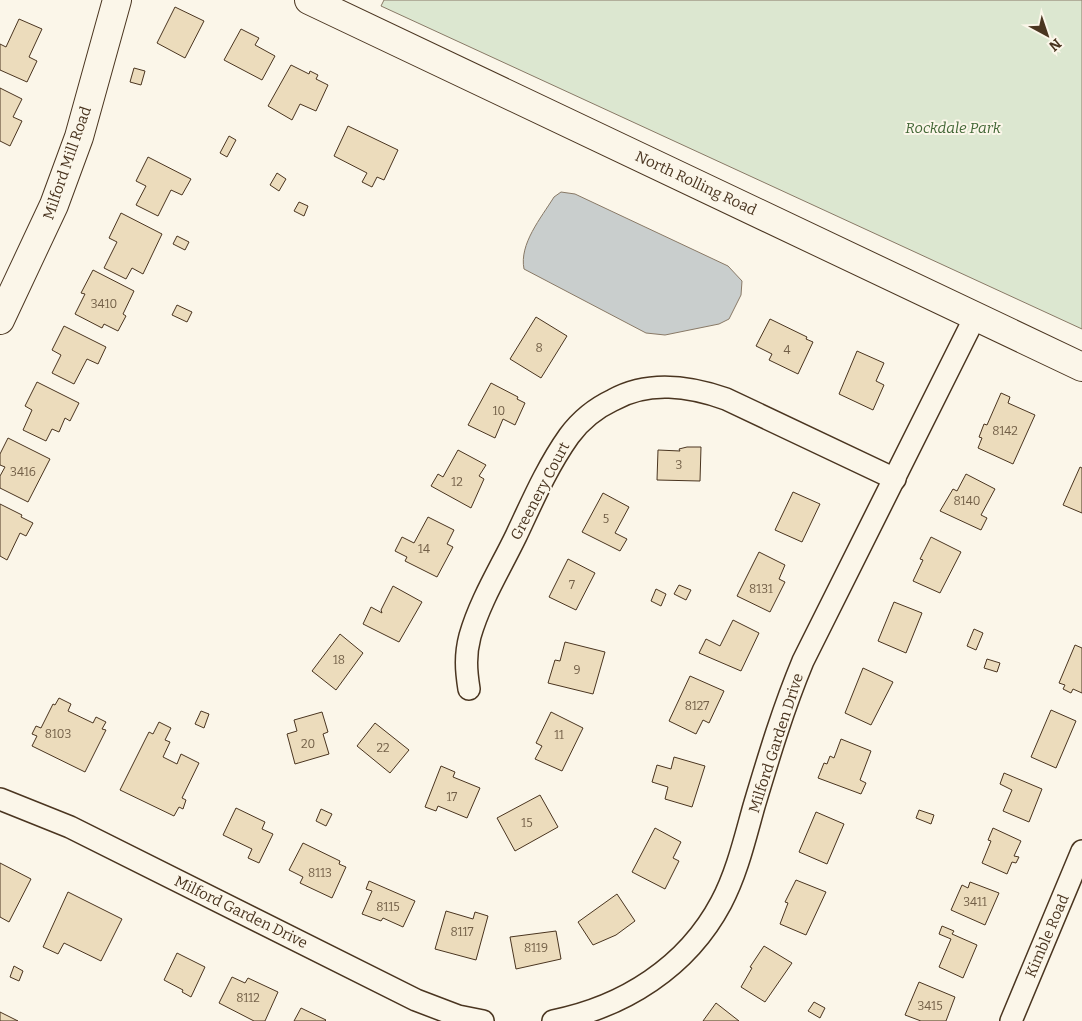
<svg xmlns="http://www.w3.org/2000/svg" width="1082" height="1021" viewBox="0 0 1082 1021" font-family="Bitter,serif">
<rect width="100%" height="100%" fill="#fbf6e9"/>
<polygon fill="#dce7d0" stroke="#887966" points="384,0 1082,0 1082,329 381,6"/>
<path fill="#c9cecd" stroke="#887966" d="M561 192 575 194 728 266 742 281 741 295 729 319 719 324 665 335 646 333 524 269C519 244 541 218 554 197Z"/>
<g fill="#ecdcbc" stroke="#4a3520">
<polygon points="175,7 204,21 185,58 157,43"/>
<polygon points="19,19 42,29 29,57 37,61 27,82 0,70 0,44 6,47"/>
<polygon points="241,29 259,38 255,45 275,56 262,80 224,60"/>
<polygon points="291,65 309,74 310,71 318,75 316,79 328,85 316,111 300,104 292,120 268,106"/>
<polygon points="134,68 145,71 141,85 130,82"/>
<polygon points="0,88 22,99 13,117 22,121 10,146 0,141"/>
<polygon points="348,126 398,150 384,180 377,177 372,187 362,182 367,173 334,156"/>
<polygon points="229,136 236,140 227,157 220,153"/>
<polygon points="148,157 191,179 182,195 171,190 158,216 136,205 146,186 136,181"/>
<polygon points="277,173 286,179 279,191 270,185"/>
<polygon points="299,202 308,206 304,216 294,211"/>
<polygon points="121,213 162,234 143,274 132,268 126,279 104,268 117,242 109,238"/>
<polygon points="177,236 189,242 185,250 173,244"/>
<polygon points="93,270 134,291 123,314 126,316 118,331 104,324 102,328 75,314 85,294 81,293"/>
<polygon points="177,305 192,312 187,322 172,315"/>
<polygon points="536,317 567,336 541,378 510,359"/>
<polygon points="770,319 807,337 806,339 813,342 798,374 769,360 772,354 756,346"/>
<polygon points="64,326 106,347 98,364 87,359 74,384 52,373 61,355 52,350"/>
<polygon points="857,351 884,363 876,381 884,385 873,410 839,394"/>
<polygon points="37,382 79,403 70,421 65,418 59,432 52,429 46,441 23,430 32,410 25,406"/>
<polygon points="491,383 518,397 517,399 525,403 515,425 503,419 495,438 468,425"/>
<polygon points="1001,393 1010,397 1008,403 1035,415 1013,464 978,448 982,438 979,437 984,424 987,425"/>
<polygon points="8,438 50,459 28,502 0,488 0,476 5,467 0,465 0,454"/>
<polygon points="687,447 701,447 700,481 657,480 658,450 680,451 679,449"/>
<polygon points="458,450 486,465 479,476 484,479 471,508 431,486 438,474 443,477"/>
<polygon points="1080,467 1082,468 1082,513 1063,505"/>
<polygon points="966,474 995,489 981,515 987,518 981,530 940,511 953,489 957,491"/>
<polygon points="793,492 820,504 802,542 775,530"/>
<polygon points="603,493 629,507 615,533 627,539 620,551 582,532"/>
<polygon points="0,504 22,515 21,517 33,523 26,536 20,533 7,560 0,556"/>
<polygon points="428,517 454,530 447,544 453,547 437,577 405,561 407,557 395,551 402,537 414,543"/>
<polygon points="931,537 961,552 940,593 913,581 923,560 920,559"/>
<polygon points="759,552 785,565 779,579 785,582 770,612 737,596"/>
<polygon points="568,559 595,573 576,610 549,597"/>
<polygon points="679,585 691,590 686,600 674,594"/>
<polygon points="393,586 422,602 399,642 363,624 371,607 382,613 381,610"/>
<polygon points="656,589 666,594 661,606 651,601"/>
<polygon points="894,602 922,613 906,653 878,641"/>
<polygon points="733,620 759,633 741,671 699,653 706,639 720,646"/>
<polygon points="974,629 983,633 976,650 967,646"/>
<polygon points="340,634 363,653 336,690 312,671"/>
<polygon points="565,642 605,652 593,694 548,683 555,660 560,661"/>
<polygon points="1075,645 1082,648 1082,693 1073,689 1071,693 1063,689 1065,685 1059,683"/>
<polygon points="987,659 1000,663 997,672 984,668"/>
<polygon points="863,668 893,682 871,725 845,713"/>
<polygon points="690,676 724,691 709,723 703,720 696,734 669,721"/>
<polygon points="59,698 71,704 68,711 93,723 96,717 106,722 102,729 106,730 85,772 32,746 37,736 32,734 36,726 41,728 53,704 55,705"/>
<polygon points="1051,710 1076,721 1056,768 1031,757"/>
<polygon points="201,711 209,714 204,728 195,724"/>
<polygon points="322,712 328,732 323,734 329,754 295,764 287,734 297,731 294,720"/>
<polygon points="551,712 583,728 562,771 535,759 542,746 536,743"/>
<polygon points="159,722 171,728 165,740 170,742 163,757 177,764 181,754 199,763 182,798 186,800 183,809 179,807 174,816 120,790 149,732 153,734"/>
<polygon points="375,723 409,750 390,773 357,746"/>
<polygon points="841,739 871,751 860,780 866,783 861,794 818,778 824,763 827,764 830,756 834,758"/>
<polygon points="674,757 705,766 692,807 665,799 668,787 652,782 657,765 671,769"/>
<polygon points="441,766 455,772 453,777 480,788 467,818 438,806 436,811 425,807"/>
<polygon points="1004,773 1042,789 1029,822 1003,811 1012,790 1000,784"/>
<polygon points="540,795 558,827 515,851 497,818"/>
<polygon points="236,808 265,822 262,829 273,834 259,863 248,858 252,849 223,835"/>
<polygon points="321,809 332,814 326,826 316,821"/>
<polygon points="919,810 934,815 931,824 916,818"/>
<polygon points="816,812 844,824 827,864 799,852"/>
<polygon points="655,828 681,842 673,858 679,861 665,889 632,872"/>
<polygon points="993,828 1021,841 1014,856 1019,857 1016,863 1012,862 1007,874 982,863 991,841 988,840"/>
<polygon points="303,843 340,861 339,864 346,867 332,898 300,883 303,877 289,870"/>
<polygon points="0,863 31,879 9,922 0,917"/>
<polygon points="796,880 826,892 806,935 780,924 788,903 785,902"/>
<polygon points="369,881 415,901 403,927 383,918 381,921 362,914 372,891 366,889"/>
<polygon points="970,882 999,893 985,925 951,910 962,885 968,888"/>
<polygon points="68,892 122,919 101,961 64,943 58,954 43,947"/>
<polygon points="617,894 635,921 616,935 593,945 578,922"/>
<polygon points="446,911 473,919 475,912 488,916 476,960 435,949"/>
<polygon points="942,926 954,931 952,934 977,945 963,978 939,967 951,939 939,934"/>
<polygon points="556,931 561,959 516,969 510,937"/>
<polygon points="764,946 792,963 765,1002 741,987 752,968 750,967"/>
<polygon points="177,953 205,967 191,997 182,992 183,990 164,980"/>
<polygon points="14,966 23,971 19,981 10,977"/>
<polygon points="232,977 245,983 248,978 278,992 265,1021 254,1021 219,1003"/>
<polygon points="919,982 955,997 946,1021 921,1021 905,1015"/>
<polygon points="814,1002 825,1008 820,1018 808,1011"/>
<polygon points="716,1003 739,1021 703,1021"/>
<polygon points="301,1008 326,1020 325,1021 294,1021"/>
<polygon points="0,1012 18,1021 0,1021"/>
</g>
<g fill="none" stroke-linecap="round" stroke-linejoin="round">
<defs>
<g id="street">
<path d="M469 689C466 670 465 655 470 636 480 601 500 569 516 536 532 502 547 467 569 436 580 421 596 408 613 400 649 380 689 386 726 399L895 479"/>
<polyline points="0,799 70,827 416,1000 458,1016 483,1021"/>
<path d="M553 1021C624 1007 687 967 721 903 737 873 745 838 754 806 769 756 783 709 803 661L976 315"/>
<polyline points="1011,1021 1082,851"/>
</g>
<polyline id="secondary" points="0,320 54,205 79,137 117,0"/>
<polyline id="primary" points="309,0 1082,367"/>
</defs>
<use href="#street" stroke="#4a3520" stroke-width="24"/>
<use href="#secondary" stroke="#4a3520" stroke-width="30"/>
<use href="#primary" stroke="#4a3520" stroke-width="30"/>
<use href="#street" stroke="#fbf6e9" stroke-width="21"/>
<use href="#secondary" stroke="#fbf6e9" stroke-width="28"/>
<use href="#primary" stroke="#fbf6e9" stroke-width="28"/>
</g>
<g text-anchor="middle" stroke-width="4" stroke-linejoin="round" paint-order="stroke">
<g font-size="12" fill="#725f47">
<text x="104" y="308">3410</text>
<text x="539" y="352">8</text>
<text x="787" y="354">4</text>
<text x="499" y="415">10</text>
<text x="1005" y="435">8142</text>
<text x="679" y="469">3</text>
<text x="23" y="476">3416</text>
<text x="457" y="486">12</text>
<text x="967" y="505">8140</text>
<text x="606" y="523">5</text>
<text x="424" y="553">14</text>
<text x="572" y="589">7</text>
<text x="761" y="593">8131</text>
<text x="339" y="664">18</text>
<text x="577" y="674">9</text>
<text x="697" y="710">8127</text>
<text x="58" y="738">8103</text>
<text x="559" y="739">11</text>
<text x="308" y="748">20</text>
<text x="383" y="752">22</text>
<text x="452" y="801">17</text>
<text x="527" y="827">15</text>
<text x="320" y="877">8113</text>
<text x="975" y="906">3411</text>
<text x="388" y="911">8115</text>
<text x="462" y="936">8117</text>
<text x="536" y="952">8119</text>
<text x="248" y="1002">8112</text>
<text x="930" y="1010">3415</text>
</g>
<g font-size="15" font-style="italic" fill="#436837" stroke="#fbf6e9">
<text x="953" y="133">Rockdale Park</text>
</g>
<g font-size="15" fill="#4a3520" stroke="#fbf6e9">
<text transform="translate(67 163) rotate(-71)" y="5">Milford Mill Road</text>
<text transform="translate(696 183) rotate(25)" y="5">North Rolling Road</text>
<text transform="translate(540 491) rotate(-62)" y="5">Greenery Court</text>
<text transform="translate(776 743) rotate(-72)" y="5">Milford Garden Drive</text>
<text transform="translate(241 912) rotate(26)" y="5">Milford Garden Drive</text>
<text transform="translate(1047 936) rotate(-67)" y="5">Kimble Road</text>
</g>
</g>
<g transform="translate(1047 35) rotate(140)" stroke="#fbf6e9" stroke-width="4" paint-order="stroke">
<path d="M0-4L9 19L0 12L-9 19Z" fill="#4a3520"/>
<text y="-8" font-size="14" font-weight="bold" text-anchor="middle" fill="#4a3520">N</text>
</g>
</svg>
